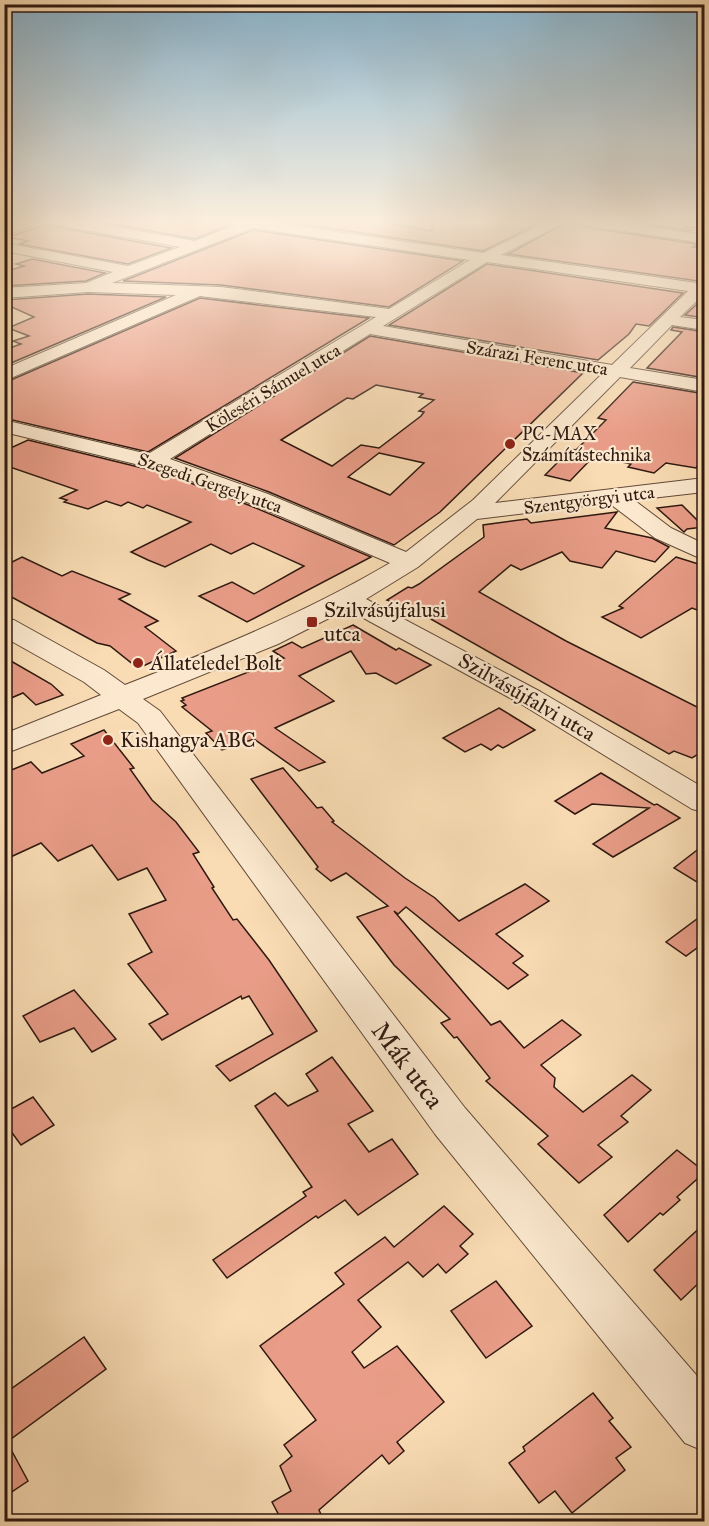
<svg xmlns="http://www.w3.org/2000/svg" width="709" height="1526" viewBox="0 0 709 1526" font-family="'IM FELL Great Primer',serif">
<rect width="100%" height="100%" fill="#f9dcb4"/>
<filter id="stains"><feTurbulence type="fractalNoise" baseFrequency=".00333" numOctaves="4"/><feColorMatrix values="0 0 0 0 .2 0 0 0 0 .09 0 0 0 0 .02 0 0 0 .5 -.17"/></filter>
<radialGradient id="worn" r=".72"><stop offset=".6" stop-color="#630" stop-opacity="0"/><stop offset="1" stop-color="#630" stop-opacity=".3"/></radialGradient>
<g fill="#e99d88" stroke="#2f1910" stroke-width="1.5" fill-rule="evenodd">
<polygon points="96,221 224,221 229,225 195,239"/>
<polygon points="280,221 376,221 432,231 432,221 544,221 483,251"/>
<polygon points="569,221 576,221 584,227 697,244 693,247 705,248 705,282 508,254"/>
<polygon points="630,221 694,221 685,227 695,228 691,231"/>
<polygon points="51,223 57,227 171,248 128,264 19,244 28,241 8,237"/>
<polygon points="253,230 463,261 389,307 221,285 123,281"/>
<polygon points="32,259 105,273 86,281 4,286 4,272 24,266 16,264"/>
<polygon points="487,264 683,293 649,326 636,324 629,334 598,360 389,325"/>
<polygon points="88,294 166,297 4,366 4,350 21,344 13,341 29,336 8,328 34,317 5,304 9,303 4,300"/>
<polygon points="705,297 705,318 685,315"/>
<polygon points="200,298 369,318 148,452 4,418 4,383"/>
<polygon points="673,327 705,332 705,378 647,368 682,332 671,330"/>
<path d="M370 336 583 373 440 512 394 545 269 492 175 458ZM376 385 423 394 419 397 434 400 419 411 424 412 421 416 379 448 361 445 332 466 281 440 347 398 353 399ZM379 453 424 463 390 495 348 477Z"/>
<polygon points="633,382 705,394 705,456 696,468 666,463 654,473 628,467 631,464 594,456 570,481 545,475 571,449 576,450 606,420 598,418"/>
<polygon points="28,440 167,474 251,506 371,557 247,622 199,596 232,582 254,594 304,566 253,543 231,554 211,544 165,567 148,560 131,552 191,522 147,505 143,508 128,502 121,506 106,501 88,509 64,502 67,500 60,498 77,490 4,465 4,451"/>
<polygon points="682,505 704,527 687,529 684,532 657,508"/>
<polygon points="617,512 605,528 652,538 669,547 655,562 616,551 602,568 570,561 562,552 521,570 511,565 479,592 566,641 705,711 705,750 692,758 674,751 669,754 415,610 387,600 408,587 412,588 419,584 484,537 483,525 527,519 531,523"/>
<polygon points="22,557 62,576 72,571 130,594 119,599 158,621 145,627 176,651 141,667 134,665 110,646 97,643 4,593 4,566"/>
<polygon points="676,557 705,566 705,613 692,608 641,638 602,617 623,608 619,606"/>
<polygon points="353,625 396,650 399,648 431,665 396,684 376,673 366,674 351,651 299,676 334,701 275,728 325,762 299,771 254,739 222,750 206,733 212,731 182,707 186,705 181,701 184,700 182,698 284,658 273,651 292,642 302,648"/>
<polygon points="4,657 51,684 63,695 36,705 23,693 4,701"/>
<polygon points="499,708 535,730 503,748 498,745 491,750 481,744 465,752 443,738"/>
<polygon points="104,730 134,768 130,769 152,800 176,822 199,852 193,854 214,887 212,888 233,920 237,919 269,960 317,1031 230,1081 216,1066 273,1034 249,996 242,999 241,996 162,1040 149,1024 168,1014 128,964 152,952 129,914 166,900 147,868 118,880 92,845 58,861 41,843 4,860 4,773 31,762 42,773 84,756 71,744"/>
<polygon points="283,768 317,808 322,807 334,821 332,822 405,878 435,898 459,921 525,884 549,901 496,934 523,956 513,963 528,975 508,989 406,907 398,914 394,911 491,1025 500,1021 524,1048 562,1020 581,1035 541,1065 555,1078 554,1087 583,1112 632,1075 651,1090 621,1116 628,1122 598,1145 612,1157 579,1183 538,1144 548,1136 486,1081 490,1078 457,1037 454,1038 441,1023 450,1019 394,965 357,917 388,906 346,873 331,881 316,869 318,867 251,779"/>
<polygon points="601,773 654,805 657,804 680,818 613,857 593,844 649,808 592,804 575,814 555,801"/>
<polygon points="705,844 705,887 674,868"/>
<polygon points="705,913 705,942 686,956 666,942"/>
<polygon points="74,990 116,1039 92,1052 74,1028 40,1042 23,1016"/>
<polygon points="332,1057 373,1111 348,1124 369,1152 392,1139 418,1174 358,1215 345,1200 318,1218 316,1216 227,1278 213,1260 306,1196 303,1192 312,1187 255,1106 275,1093 288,1106 318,1091 306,1074"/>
<polygon points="33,1097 54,1125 21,1145 4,1122 4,1113"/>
<polygon points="677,1150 705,1172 677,1197 680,1200 663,1215 660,1213 628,1242 604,1215"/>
<polygon points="444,1206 473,1234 460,1246 468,1254 446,1273 438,1264 423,1277 408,1262 358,1300 381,1327 352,1352 364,1368 397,1346 444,1402 397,1442 404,1451 389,1464 382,1455 319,1510 324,1521 282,1521 272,1502 291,1491 280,1466 292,1456 284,1445 316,1420 260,1346 344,1284 335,1273 385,1237 394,1247"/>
<polygon points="705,1223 705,1277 681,1300 654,1270"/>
<polygon points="496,1281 532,1326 486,1358 451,1311"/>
<polygon points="84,1337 106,1369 7,1442 28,1481 4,1497 4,1394"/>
<polygon points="593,1393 613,1418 609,1421 631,1447 616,1458 625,1470 572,1513 555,1491 539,1503 509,1463 525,1451 523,1447"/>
</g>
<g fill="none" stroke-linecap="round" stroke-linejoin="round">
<defs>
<g id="minor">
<polygon points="24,221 44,221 4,236 4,227"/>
<path d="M51 221H82L195 241 235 225 226 221H262L483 253 550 221H567L501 255 704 284V294L680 317 704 320V330L672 325 630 368 704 380V392L620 377 495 503 704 478V492L634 500 671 528 704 544V560L655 538 609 503 477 519 418 567 366 599 541 692 704 788V812L692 809 521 704 347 609 278 644 143 699 160 711 465 1108 704 1384V1451L685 1443 435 1134 138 723 119 709 4 754V734L101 695 84 682 4 637V618L14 620 104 670 125 685C216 649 305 613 390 563L252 504 168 472 4 432V420L148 454 376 317 200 296 4 381V369L176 295 88 292 4 298V288L86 283 113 272 4 251V243L128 266 180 247 57 225ZM253 228 470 260 389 309 221 287 112 283ZM487 262 688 291 612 365 383 326ZM370 334 602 374 473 500 406 552 268 494 170 459Z"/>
<polygon points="578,221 613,221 704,235 704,243 584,225"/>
</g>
</defs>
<use href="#minor" stroke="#624a39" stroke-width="2"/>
<use href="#minor" fill="#fbe8ce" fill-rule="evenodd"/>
</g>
<linearGradient id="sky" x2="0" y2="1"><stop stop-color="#8ab7d2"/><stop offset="0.51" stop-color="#fcefdd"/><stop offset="1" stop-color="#fcefdd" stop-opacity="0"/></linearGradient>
<rect width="709" height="435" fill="url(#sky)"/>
<g fill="#8f2418" stroke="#fbe8ce" stroke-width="2">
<circle cx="510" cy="444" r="6"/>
<rect x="306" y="616" width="12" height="12" rx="3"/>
<circle cx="138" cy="663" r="6"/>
<circle cx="108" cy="740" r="6"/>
</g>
<g text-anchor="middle" stroke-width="4.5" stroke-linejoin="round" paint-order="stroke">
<g font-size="18" fill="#2f1910" stroke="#fbe8ce">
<text transform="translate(537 358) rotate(9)" y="6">Szárazi Ferenc utca</text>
<text transform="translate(273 388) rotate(-31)" y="6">Köleséri Sámuel utca</text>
<text transform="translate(210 483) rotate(19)" y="6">Szegedi Gergely utca</text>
<text transform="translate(589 500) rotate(-7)" y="6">Szentgyörgyi utca</text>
</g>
<g font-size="18" fill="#2f1910" stroke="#fbe8ce" text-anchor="start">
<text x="522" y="440">PC-MAX<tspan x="522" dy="21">Számítástechnika</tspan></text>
</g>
<g font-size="21" fill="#2f1910" stroke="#fbe8ce" text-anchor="start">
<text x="324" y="617">Szilvásújfalusi<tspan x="324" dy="24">utca</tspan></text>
<text x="150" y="670">Állateledel Bolt</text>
<text x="120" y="747">Kishangya ABC</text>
</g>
<g font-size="21" fill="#2f1910" stroke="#fbe8ce">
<text transform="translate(527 697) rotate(30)" y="7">Szilvásújfalvi utca</text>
</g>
<g font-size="26" fill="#2f1910" stroke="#fbe8ce">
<text transform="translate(408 1065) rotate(53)" y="9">Mák utca</text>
</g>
</g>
<rect width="709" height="1526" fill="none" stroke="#f9dcb4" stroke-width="24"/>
<rect x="6" y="6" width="697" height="1514" fill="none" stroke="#2f1910" stroke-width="3"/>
<rect x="12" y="12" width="685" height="1502" fill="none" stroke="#2f1910" stroke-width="1.5"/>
<rect width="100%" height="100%" filter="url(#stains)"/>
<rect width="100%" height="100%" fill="url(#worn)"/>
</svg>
